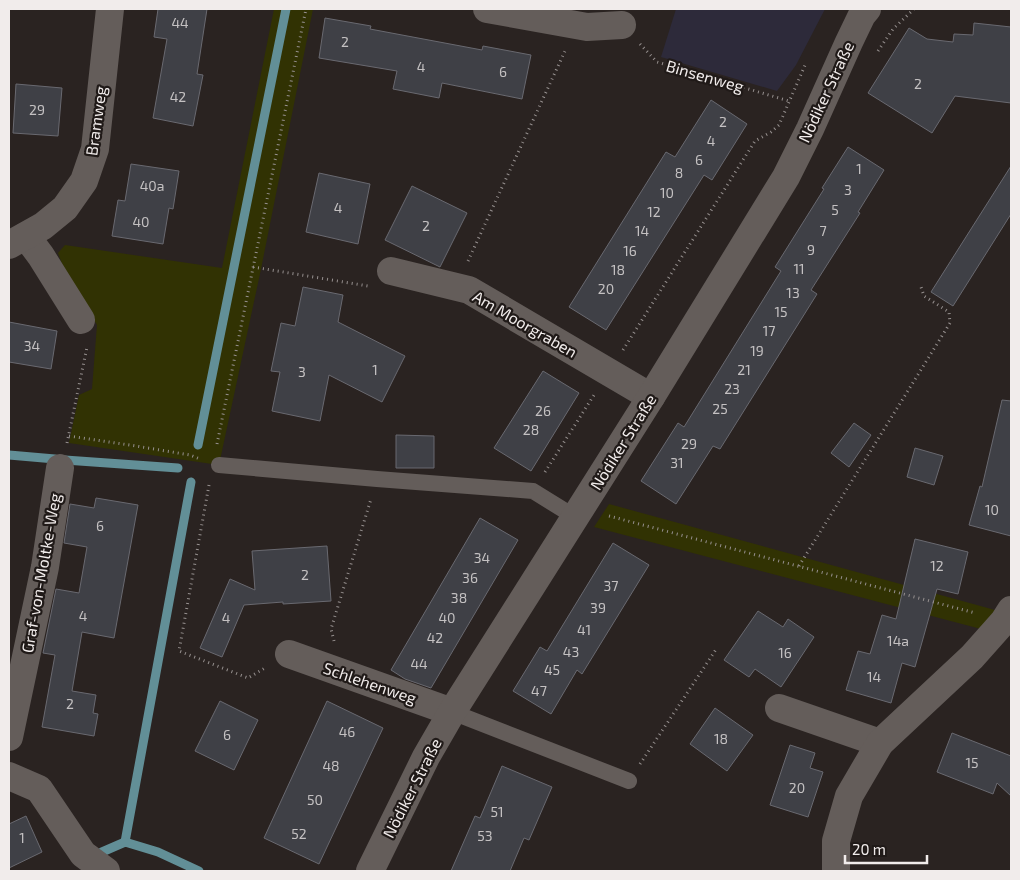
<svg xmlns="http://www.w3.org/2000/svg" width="1020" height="880" viewBox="0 0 1020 880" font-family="'Exo 2',sans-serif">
<rect width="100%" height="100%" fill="#2a2321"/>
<polygon fill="#2d2a3a" points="676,9 825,9 796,65 777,91 661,57"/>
<g fill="#313203">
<polygon points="274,9 313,9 261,269 219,465 69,443 79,395 92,389 97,325 64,269 58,253 65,245 222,268"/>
<polygon points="609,504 995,610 981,629 594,527"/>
</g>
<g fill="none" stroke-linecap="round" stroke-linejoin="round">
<g stroke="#628f97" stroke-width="9">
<polyline points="198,445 286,9"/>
<polyline points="9,455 55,459"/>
<polyline points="65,460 178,468"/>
<polyline points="125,842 191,482"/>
<polyline points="96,859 102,852 125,842 158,852 199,871"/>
</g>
</g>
<g fill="#3f4046" stroke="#696970">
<polygon points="158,9 207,9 197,74 203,75 193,126 153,118 167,39 154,37"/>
<polygon points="325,18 371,26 370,29 482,50 483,46 531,55 522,99 442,83 439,98 393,89 397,71 319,58"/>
<polygon points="974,23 1011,27 1011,103 955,96 932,133 868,93 909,28 927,39 953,42 954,34 973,35"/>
<polygon points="16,84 62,88 58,136 13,133"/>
<polygon points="711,100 747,124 712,180 704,175 606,330 569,307 666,152 675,157"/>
<polygon points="848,147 884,170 858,212 860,213 811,290 817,294 720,449 713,446 676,504 641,481 678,423 684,427 781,271 775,267 824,189 822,188"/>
<polygon points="131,164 179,171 173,209 169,208 163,244 112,236 118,200 125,201"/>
<polygon points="1011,166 1011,214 953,306 931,292"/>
<polygon points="319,173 370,184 358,244 306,232"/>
<polygon points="412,186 467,213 440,267 385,240"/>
<polygon points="303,287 343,295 338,322 405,356 382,402 329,375 320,421 272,411 280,372 271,371 281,323 295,326"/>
<polygon points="9,322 57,331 51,369 9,362"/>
<polygon points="543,371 579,393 531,471 494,448"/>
<polygon points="1002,400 1011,401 1011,536 969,525 980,486 982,487"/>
<polygon points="854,423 871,435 849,467 831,453"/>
<polygon points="396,435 434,436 434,468 396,468"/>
<polygon points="915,448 943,456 934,485 907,477"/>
<polygon points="96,498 138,505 114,638 82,632 72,691 96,695 93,713 98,714 94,736 42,727 55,655 43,653 56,589 79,593 87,547 64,543 70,504 94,508"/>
<polygon points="480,518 518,540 431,688 405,679 391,670"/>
<polygon points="915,539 968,552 958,594 937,589 915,667 902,663 891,703 846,690 858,651 870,654 882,615 896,619"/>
<polygon points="613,543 649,565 582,674 577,670 551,714 513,691 540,647 547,651"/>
<polygon points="327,546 331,601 283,604 283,602 244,605 222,657 200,648 230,579 255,590 252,551"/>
<polygon points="758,611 783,627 788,619 814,637 781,687 755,669 749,677 724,660"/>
<polygon points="220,701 258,720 234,770 195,751"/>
<polygon points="327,701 383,728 319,864 264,838"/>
<polygon points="715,708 753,735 727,771 690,744"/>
<polygon points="952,733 1011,756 1011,796 997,783 993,794 937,772"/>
<polygon points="790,745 815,753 810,768 823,772 808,817 770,805"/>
<polygon points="502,766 552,787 529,840 524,838 510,871 451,871 475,816 480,818"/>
<polygon points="26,816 42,852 9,868 9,824"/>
</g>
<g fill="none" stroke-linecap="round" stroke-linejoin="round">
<g stroke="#96908f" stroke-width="3" stroke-dasharray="1 4" stroke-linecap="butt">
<polyline points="640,44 657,62 789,101"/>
<polyline points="878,51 893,29 914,9"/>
<polyline points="468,261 565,51"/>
<polyline points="253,267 368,286"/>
<polyline points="623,350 755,141 771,132 779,125 806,63"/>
<polyline points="69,436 136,446 190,455 200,459"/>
<polyline points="67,443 87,347"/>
<polyline points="217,444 306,9"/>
<polyline points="545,472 594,395"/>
<polyline points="209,485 179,651 248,678 265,668"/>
<polyline points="609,516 975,613"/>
<polyline points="799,566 950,323 949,312 924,296 920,284"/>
<polyline points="334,641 331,629 371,499"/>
<polyline points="640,764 717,648"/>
</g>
<g stroke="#645d5a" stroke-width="16">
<polyline points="219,465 377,479 533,491 575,517"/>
<polyline points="452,712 629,781"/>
</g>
<g stroke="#645d5a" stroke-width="28">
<polyline points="487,9 587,27 622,25"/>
<polyline points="26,236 41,256 81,320"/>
<polyline points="9,245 43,226 65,208 84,181 95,149 110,9"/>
<polyline points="391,271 469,290 651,397"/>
<polyline points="289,654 452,712"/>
<polyline points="779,708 880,743"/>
<polyline points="9,737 45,567 60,468"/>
<polyline points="9,776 39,789 83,854 106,871"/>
<polyline points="370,871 426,757 452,712 651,397 786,177 810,129 849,42 862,15 867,9"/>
<polyline points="836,871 836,841 849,796 880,743 972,657 1004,621 1011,610"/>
</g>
</g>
<g text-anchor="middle" stroke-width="4.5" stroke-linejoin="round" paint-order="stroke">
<g font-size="14" fill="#c4c1c2">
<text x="180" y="28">44</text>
<text x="345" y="47">2</text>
<text x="421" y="72">4</text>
<text x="503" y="77">6</text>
<text x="918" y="89">2</text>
<text x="178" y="102">42</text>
<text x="37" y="115">29</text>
<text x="723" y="127">2</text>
<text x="711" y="146">4</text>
<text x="699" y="165">6</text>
<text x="859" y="174">1</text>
<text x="679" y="178">8</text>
<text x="152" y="191">40a</text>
<text x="848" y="195">3</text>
<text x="667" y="198">10</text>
<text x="338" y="213">4</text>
<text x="835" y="215">5</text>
<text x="654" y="217">12</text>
<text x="141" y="227">40</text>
<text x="426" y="231">2</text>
<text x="642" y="236">14</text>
<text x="823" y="236">7</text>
<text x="811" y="255">9</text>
<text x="630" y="256">16</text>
<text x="799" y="274">11</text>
<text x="618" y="275">18</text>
<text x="606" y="294">20</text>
<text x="793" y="298">13</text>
<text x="781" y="317">15</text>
<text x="769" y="336">17</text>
<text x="32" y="351">34</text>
<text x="757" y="356">19</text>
<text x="375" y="375">1</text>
<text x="744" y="375">21</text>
<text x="302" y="377">3</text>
<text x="732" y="394">23</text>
<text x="720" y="414">25</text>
<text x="543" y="416">26</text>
<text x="531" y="435">28</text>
<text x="689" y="449">29</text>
<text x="677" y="468">31</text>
<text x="992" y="515">10</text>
<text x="100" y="531">6</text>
<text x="482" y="563">34</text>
<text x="937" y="571">12</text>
<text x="305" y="580">2</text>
<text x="470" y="583">36</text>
<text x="611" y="591">37</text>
<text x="459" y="603">38</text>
<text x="598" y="613">39</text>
<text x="83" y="621">4</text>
<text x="226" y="623">4</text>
<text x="447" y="623">40</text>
<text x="584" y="635">41</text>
<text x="435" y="643">42</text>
<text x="898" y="646">14a</text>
<text x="571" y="657">43</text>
<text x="785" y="658">16</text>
<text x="419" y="669">44</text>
<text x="552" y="675">45</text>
<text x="874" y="682">14</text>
<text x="539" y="696">47</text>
<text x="70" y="709">2</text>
<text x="347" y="737">46</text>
<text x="227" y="740">6</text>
<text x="721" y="744">18</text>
<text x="972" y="768">15</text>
<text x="331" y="771">48</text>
<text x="797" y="793">20</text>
<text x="315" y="805">50</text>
<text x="497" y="817">51</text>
<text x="299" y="839">52</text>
<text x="485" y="841">53</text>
<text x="22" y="843">1</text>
</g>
<g font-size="16" fill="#f1eceb" stroke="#201a18">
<text transform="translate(705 76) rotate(16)" y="6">Binsenweg</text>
<text transform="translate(826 92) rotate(-65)" y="6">Nödiker Straße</text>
<text transform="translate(96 121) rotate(-82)" y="6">Bramweg</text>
<text transform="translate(525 324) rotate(30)" y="6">Am Moorgraben</text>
<text transform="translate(623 442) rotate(-58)" y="6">Nödiker Straße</text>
<text transform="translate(41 573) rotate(-80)" y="6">Graf-von-Moltke-Weg</text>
<text transform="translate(370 683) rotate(19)" y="6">Schlehenweg</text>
<text transform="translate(412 788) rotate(-63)" y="6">Nödiker Straße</text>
</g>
</g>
<rect width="1020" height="880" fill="none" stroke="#f1eceb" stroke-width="20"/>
<path d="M845 855v8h82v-8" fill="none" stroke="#f1eceb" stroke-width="2.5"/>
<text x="852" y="855" font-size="15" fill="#f1eceb" stroke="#201a18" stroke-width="4" paint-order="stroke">20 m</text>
</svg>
